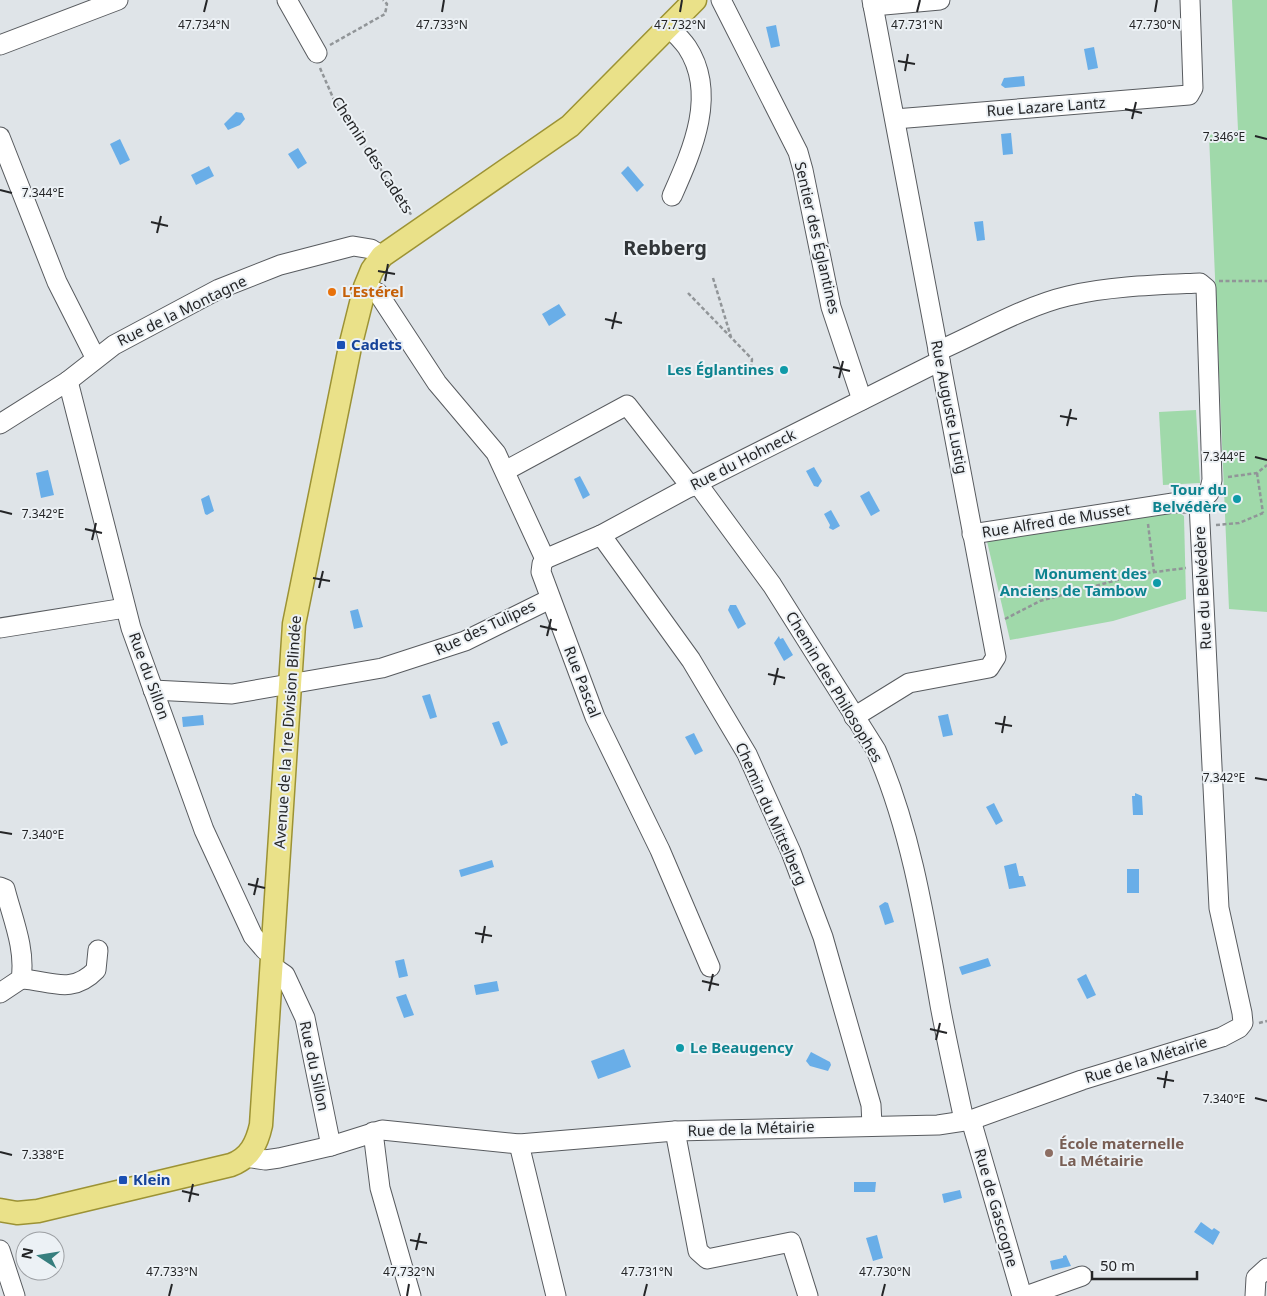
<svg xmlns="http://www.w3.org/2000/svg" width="1267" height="1296" viewBox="0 0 1267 1296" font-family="'Noto Sans',sans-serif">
<rect width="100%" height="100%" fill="#dfe4e8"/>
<g fill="#a0d9aa">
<polygon points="1232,0 1267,0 1267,612 1229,609 1209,135 1238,130"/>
<polygon points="1196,410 1200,483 1163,485 1159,412"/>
<polygon points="1178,512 1184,516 1186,599 1113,621 1010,640 986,537"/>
</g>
<g fill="#69aee8">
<polygon points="776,25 780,46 771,48 766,27"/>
<polygon points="1094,47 1098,68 1088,70 1084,49"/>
<polygon points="1024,76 1025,86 1005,88 1001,85 1004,78"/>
<polygon points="236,112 242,113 245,119 240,125 228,130 224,124"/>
<polygon points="1011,133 1013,154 1003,155 1001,134"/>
<polygon points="120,139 130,160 120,165 110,144"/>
<polygon points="298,148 307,163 298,169 288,154"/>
<polygon points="209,166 214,176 196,185 191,175"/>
<polygon points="628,166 644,185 637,192 621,173"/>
<polygon points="983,221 985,240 977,241 974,222"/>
<polygon points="559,304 566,315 549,326 542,314"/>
<polygon points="814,467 822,481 818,487 814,486 806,471"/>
<polygon points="48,470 54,495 41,498 36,473"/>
<polygon points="580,476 590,495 583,499 574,479"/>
<polygon points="869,491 880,511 871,516 860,496"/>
<polygon points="209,495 214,511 207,515 205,514 201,499"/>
<polygon points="831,510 840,526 833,530 829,528 830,525 824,514"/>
<polygon points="730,605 736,605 746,624 738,629 728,610"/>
<polygon points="358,609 363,627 354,629 350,611"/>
<polygon points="779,636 780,639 783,638 793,655 784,661 774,643"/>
<polygon points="430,694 437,717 430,719 422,696"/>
<polygon points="948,714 953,735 943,737 938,716"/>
<polygon points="203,715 204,725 183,727 182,717"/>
<polygon points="499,721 508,743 501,746 492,723"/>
<polygon points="694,733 703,751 695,755 685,737"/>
<polygon points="1135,793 1142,796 1143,815 1133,815 1132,796 1135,796"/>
<polygon points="994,803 1003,821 996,825 986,807"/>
<polygon points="492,860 494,867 461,877 459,870"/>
<polygon points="1016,863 1019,876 1023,876 1026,886 1009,889 1004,866"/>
<rect x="1127" y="869" width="12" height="24"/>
<polygon points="885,902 888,903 894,922 885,925 879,906"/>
<polygon points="988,958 991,966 962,975 959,967"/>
<polygon points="404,959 408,976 399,978 395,961"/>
<polygon points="1086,974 1096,995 1087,999 1077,979"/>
<polygon points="497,981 499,991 476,995 474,985"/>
<polygon points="406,994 414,1015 404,1018 396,997"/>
<polygon points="624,1049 631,1067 598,1079 591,1061"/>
<polygon points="811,1052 830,1062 831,1065 828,1071 810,1066 806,1061"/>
<polygon points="854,1182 876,1182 875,1192 854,1192"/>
<polygon points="960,1190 962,1198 944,1203 942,1194"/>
<polygon points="1201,1222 1212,1230 1214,1228 1220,1232 1213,1245 1194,1232"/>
<polygon points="877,1235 883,1258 873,1261 866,1238"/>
<polygon points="1066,1255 1071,1266 1052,1270 1050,1261 1063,1258 1063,1256"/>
</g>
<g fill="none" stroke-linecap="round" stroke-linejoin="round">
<defs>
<g id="minor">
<polyline points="287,0 317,53"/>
<polyline points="721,0 798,152 803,170 831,307 862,400"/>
<polyline points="873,6 940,0"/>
<path d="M669 27C675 33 682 40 687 47 718 94 692 151 672 196"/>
<polyline points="0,45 118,0"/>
<polyline points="895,119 1189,95 1193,88 1190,0"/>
<polyline points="0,137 57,282 95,357"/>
<polyline points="365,287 378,293 437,383 496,453 545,559"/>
<path d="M938 351C979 333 1025 306 1068 296 1111 286 1156 285 1200 283L1206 288 1212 480 1209 493 1199 503"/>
<polyline points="68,381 131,628 204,830 253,936 265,950 273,950"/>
<polyline points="0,424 68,381 114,345 219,289 280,265 353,246 371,249 382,256"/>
<polyline points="505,471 627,405 691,487"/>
<path d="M697 483 772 585 876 750C911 830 925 919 940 1005 947 1043 956 1082 964 1120"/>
<polyline points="972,534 1173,503 1199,503"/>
<polyline points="601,535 691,660 747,754 791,852 823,937 871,1105 872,1125"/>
<polyline points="545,559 542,564 541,572 595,717 660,850 710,967"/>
<polyline points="545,559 601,535 697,483 940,361"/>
<polyline points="0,628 125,608"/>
<polyline points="153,690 232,694 382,668 465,641 550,599"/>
<polyline points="854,717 909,683 989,668 996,657 872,0"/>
<path d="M0 887 5 889C12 917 26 949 21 979L0 993"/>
<polyline points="272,966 285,975 305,1018 331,1146"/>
<path d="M21 979C49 980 71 996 96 970L98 950"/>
<polyline points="971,1120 1022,1296"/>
<polyline points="675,1131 698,1251 707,1259 791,1242 808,1296"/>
<polyline points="373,1132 380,1188 411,1296"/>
<polyline points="519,1144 556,1296"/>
<polyline points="246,1157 265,1160 279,1158 331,1146 382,1130 519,1144 675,1131 938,1125 971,1120 1082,1080 1222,1037 1239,1028 1243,1023 1242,1013 1219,908 1199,503"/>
<polyline points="0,1250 15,1296"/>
<polyline points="1026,1296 1082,1276"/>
<polyline points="1255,1296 1256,1278 1267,1268"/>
</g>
<path id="major" d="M0 1210 17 1213 38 1211 231 1165C250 1158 257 1143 261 1125L294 624 350 347 365 287 372 270 382 256 570 126 695 0"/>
</defs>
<use href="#minor" stroke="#585b5f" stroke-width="21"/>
<use href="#major" stroke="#9c9234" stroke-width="25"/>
<g stroke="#919598" stroke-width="2.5" stroke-dasharray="4 2.5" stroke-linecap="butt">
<polyline points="330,45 385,14 387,4 383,0"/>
<polyline points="320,68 334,100 412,216"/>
<polyline points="713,278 731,337"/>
<polyline points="1219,281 1267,281"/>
<polyline points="688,293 752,359 751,370"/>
<polyline points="1257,473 1263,513"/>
<polyline points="1228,477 1257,473 1267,465"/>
<polyline points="1148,524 1154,572"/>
<polyline points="1216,525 1239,523 1263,513"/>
<polyline points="1005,619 1040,601 1139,574 1186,568"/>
<polyline points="1259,1023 1267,1021"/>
</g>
<use href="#minor" stroke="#fff" stroke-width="19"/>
<use href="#major" stroke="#eae189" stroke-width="22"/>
</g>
<path fill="none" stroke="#242527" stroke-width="2" d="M204 12 207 0M442 12 444 0M680 12 682 0M917 12 920 0M1155 12 1157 0M898 61 915 64M905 71 908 54M1125 109 1142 113M1132 119 1136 102M1255 136 1267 139M0 190 12 193M151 222 168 226M157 233 161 216M378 271 395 274M385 281 388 264M605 319 622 323M612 329 616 312M833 367 850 371M839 378 843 361M1060 416 1077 419M1067 426 1071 409M1255 457 1267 460M0 511 12 514M85 529 102 533M92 540 96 523M313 578 330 581M319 588 323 571M540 626 557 630M547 636 551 619M768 674 785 678M774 685 778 668M995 723 1012 726M1002 733 1005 716M1255 778 1267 780M0 832 12 834M248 884 265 888M254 895 258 878M475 933 492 936M482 943 485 926M702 981 719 985M709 991 713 974M930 1029 947 1033M936 1040 940 1023M1157 1078 1174 1081M1164 1088 1167 1071M1255 1098 1267 1101M0 1152 12 1155M182 1191 199 1195M189 1202 193 1184M410 1240 427 1243M416 1250 420 1233M169 1296 172 1284M407 1296 409 1284M644 1296 647 1284M882 1296 885 1284"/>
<circle fill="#e8710a" stroke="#ecf1f5" stroke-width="2" cx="332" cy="292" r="5"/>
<g fill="#1a4fb4" stroke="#ecf1f5" stroke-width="2">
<rect x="336" y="340" width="10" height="10" rx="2.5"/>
<rect x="118" y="1175" width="10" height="10" rx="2.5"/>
</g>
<g fill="#0f9aa8" stroke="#ecf1f5" stroke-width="2">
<circle cx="784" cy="370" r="5"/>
<circle cx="1237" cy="499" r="5"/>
<circle cx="1157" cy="583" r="5"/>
<circle cx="680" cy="1048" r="5"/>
</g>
<circle fill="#8d6e63" stroke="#ecf1f5" stroke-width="2" cx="1049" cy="1153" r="5"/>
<g text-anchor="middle" stroke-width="4" stroke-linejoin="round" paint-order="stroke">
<g font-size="15" fill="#242527" stroke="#ecf1f5">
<text transform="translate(1046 107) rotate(-4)" y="5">Rue Lazare Lantz</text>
<text transform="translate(372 155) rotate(57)" y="5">Chemin des Cadets</text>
<text transform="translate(817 238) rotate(77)" y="5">Sentier des Églantines</text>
<text transform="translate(182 311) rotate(-26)" y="5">Rue de la Montagne</text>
<text transform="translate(949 407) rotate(79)" y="5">Rue Auguste Lustig</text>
<text transform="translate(743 460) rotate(-27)" y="5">Rue du Hohneck</text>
<text transform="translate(1056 521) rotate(-9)" y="5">Rue Alfred de Musset</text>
<text transform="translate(1203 588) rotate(-93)" y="5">Rue du Belvédère</text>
<text transform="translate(485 628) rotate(-25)" y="5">Rue des Tulipes</text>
<text transform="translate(149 676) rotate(70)" y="5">Rue du Sillon</text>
<text transform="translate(582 682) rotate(69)" y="5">Rue Pascal</text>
<text transform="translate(834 687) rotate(59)" y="5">Chemin des Philosophes</text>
<text transform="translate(288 732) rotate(-86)" y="5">Avenue de la 1re Division Blindée</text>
<text transform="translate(771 814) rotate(66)" y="5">Chemin du Mittelberg</text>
<text transform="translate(1146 1060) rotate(-17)" y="5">Rue de la Métairie</text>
<text transform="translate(314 1066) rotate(78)" y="5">Rue du Sillon</text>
<text transform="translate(751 1129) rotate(-2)" y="5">Rue de la Métairie</text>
<text transform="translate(996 1208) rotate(74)" y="5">Rue de Gascogne</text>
</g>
<g font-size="15" font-weight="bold" fill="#c56008" stroke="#ecf1f5" text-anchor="start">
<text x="342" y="297">L’Estérel</text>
</g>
<g font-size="15" font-weight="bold" fill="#164399" stroke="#ecf1f5" text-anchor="start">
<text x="351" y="350">Cadets</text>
<text x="133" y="1185">Klein</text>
</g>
<g font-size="15" font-weight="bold" fill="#0d838f" stroke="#ecf1f5" text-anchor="end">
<text x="774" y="375">Les Églantines</text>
<text x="1227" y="495">Tour du<tspan x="1227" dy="17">Belvédère</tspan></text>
<text x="1147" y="579">Monument des<tspan x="1147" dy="17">Anciens de Tambow</tspan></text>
<text x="690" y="1053" text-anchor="start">Le Beaugency</text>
</g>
<g font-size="15" font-weight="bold" fill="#785e54" stroke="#ecf1f5" text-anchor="start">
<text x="1059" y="1149">École maternelle<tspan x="1059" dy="17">La Métairie</tspan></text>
</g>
<g font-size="20" font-weight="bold" fill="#323639" stroke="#ecf1f5">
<text x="665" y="255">Rebberg</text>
</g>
</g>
<g font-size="12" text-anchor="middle" fill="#242527" stroke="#ecf1f5" stroke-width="4" stroke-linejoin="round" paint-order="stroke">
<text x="204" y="29">47.734°N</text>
<text x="442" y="29">47.733°N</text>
<text x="680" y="29">47.732°N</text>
<text x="917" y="29">47.731°N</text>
<text x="1155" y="29">47.730°N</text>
<text x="1224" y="141">7.346°E</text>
<text x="43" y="197">7.344°E</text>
<text x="1224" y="461">7.344°E</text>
<text x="43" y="518">7.342°E</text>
<text x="1224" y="782">7.342°E</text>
<text x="43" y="839">7.340°E</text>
<text x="1224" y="1103">7.340°E</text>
<text x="43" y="1159">7.338°E</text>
<text x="172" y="1276">47.733°N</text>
<text x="409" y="1276">47.732°N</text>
<text x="647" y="1276">47.731°N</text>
<text x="885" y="1276">47.730°N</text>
</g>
<g transform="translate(40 1256) rotate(282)"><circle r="24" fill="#ecf1f5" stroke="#9c9fa3"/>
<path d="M0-4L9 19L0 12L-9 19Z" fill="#367e7e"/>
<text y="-8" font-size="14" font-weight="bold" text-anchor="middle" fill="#242527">N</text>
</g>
<path d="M1092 1271v8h105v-8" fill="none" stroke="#242527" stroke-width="2.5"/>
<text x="1100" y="1271" font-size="15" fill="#242527" stroke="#ecf1f5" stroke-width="4" paint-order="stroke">50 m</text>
</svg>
